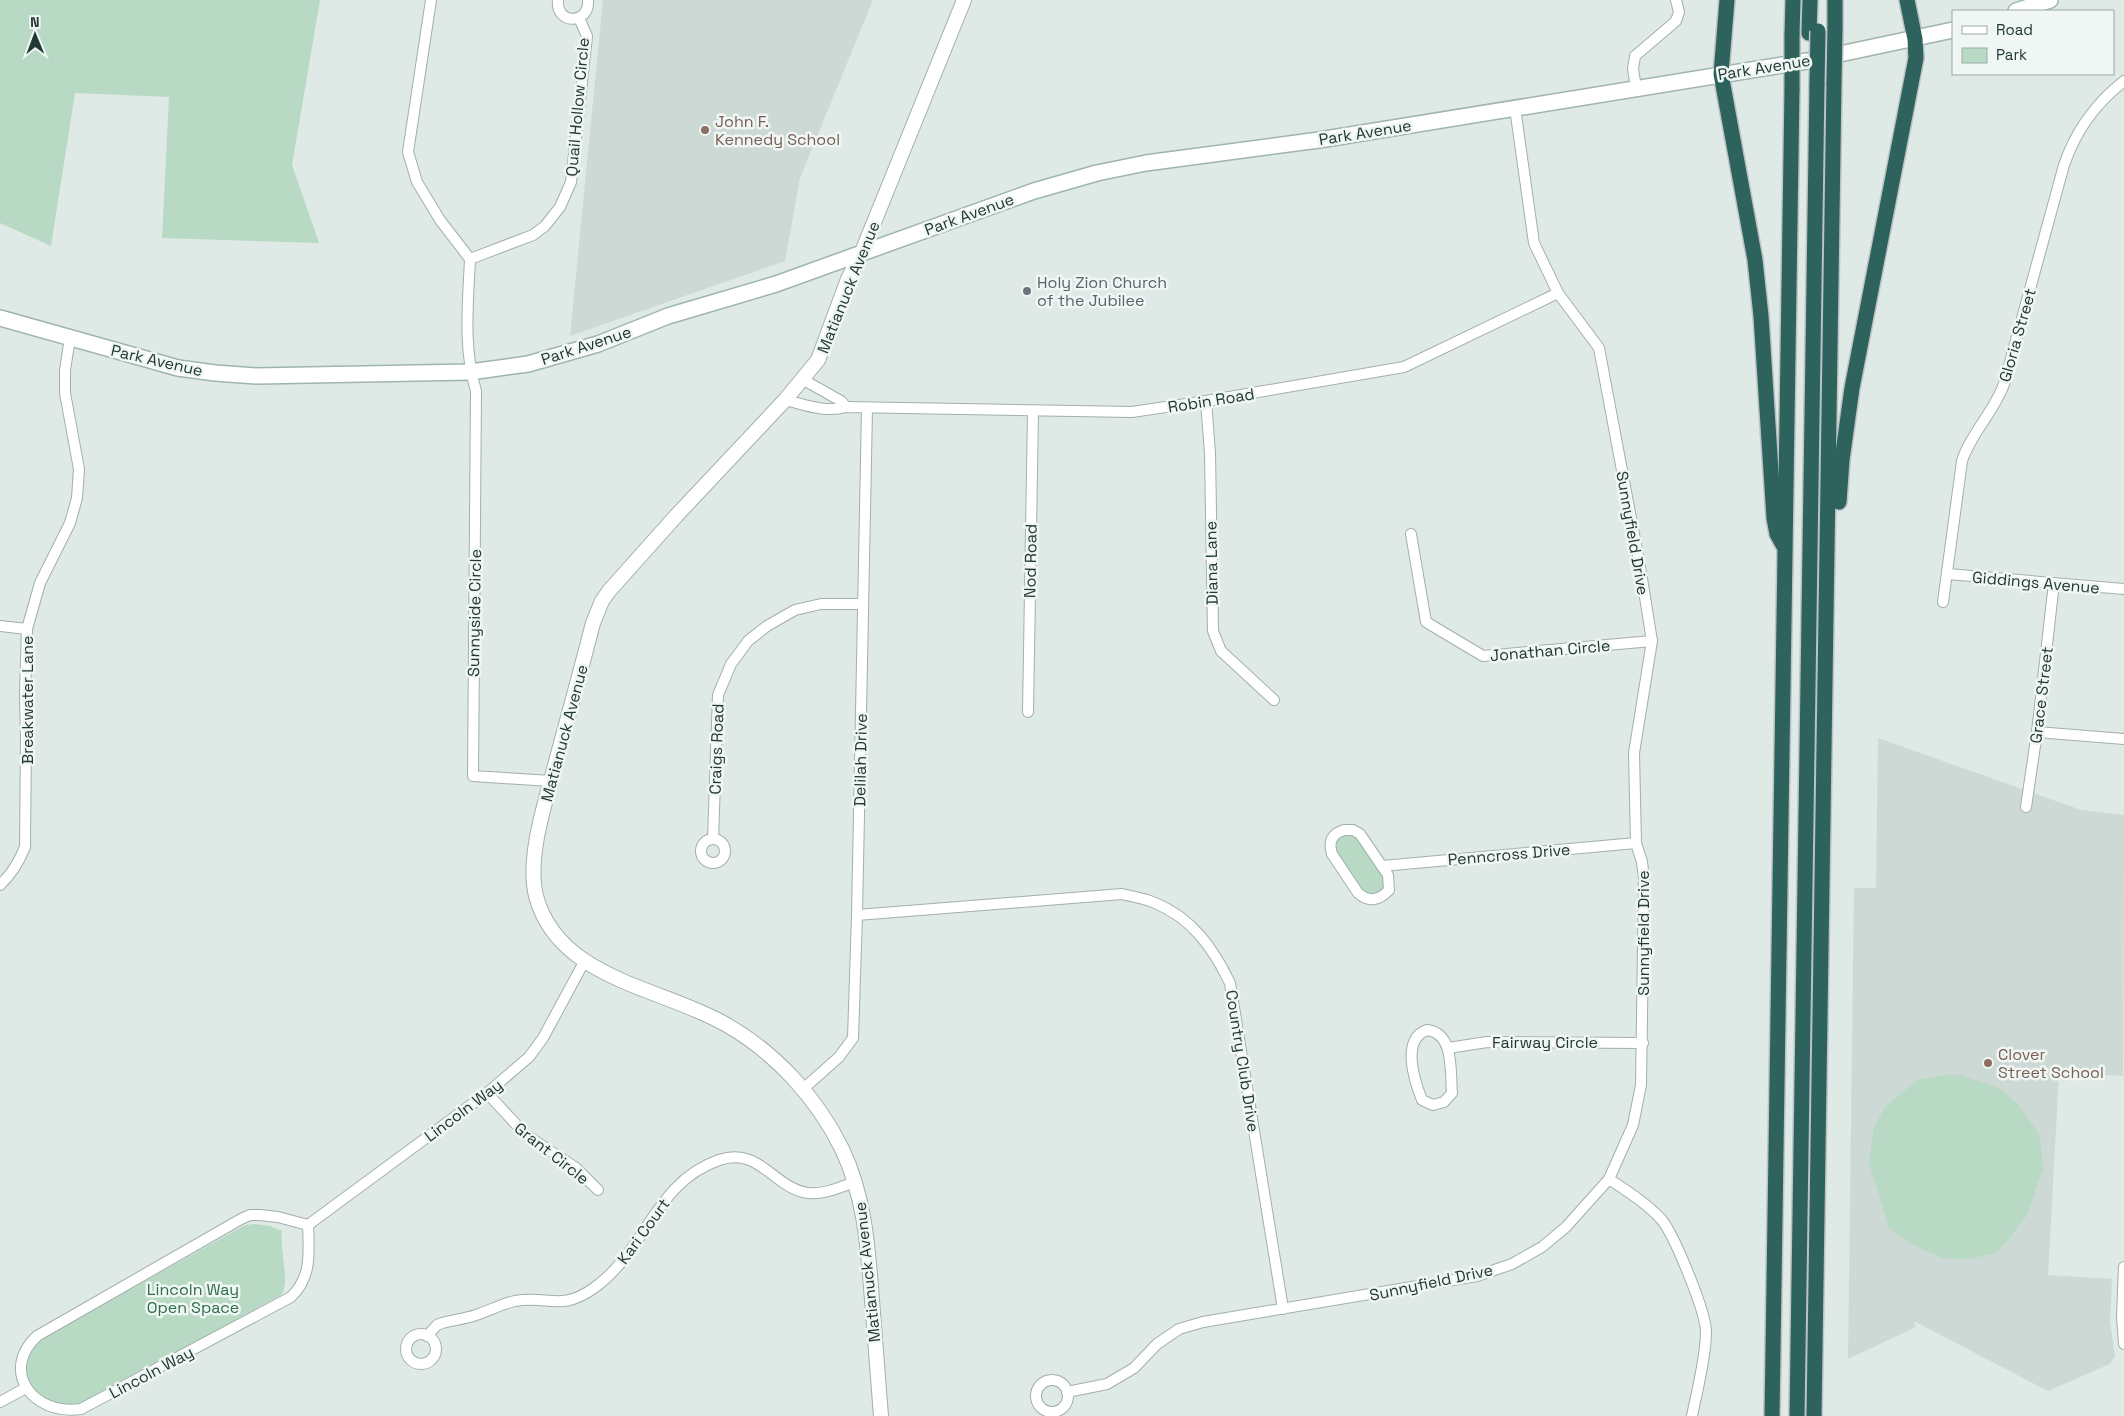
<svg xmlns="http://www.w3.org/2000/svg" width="2124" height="1416" viewBox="0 0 2124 1416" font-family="'Space Grotesk',sans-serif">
<rect width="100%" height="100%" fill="#dfe9e6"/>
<g fill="#cdd9d5">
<polygon points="603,0 873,0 800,178 785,261 570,336"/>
<polygon points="1878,738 2081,810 2124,815 2123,1076 2059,1073 2048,1275 2112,1279 2110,1322 2115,1356 2110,1364 2048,1391 1914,1321 1916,1327 1848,1359 1854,888 1876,888"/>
</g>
<g fill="#b8dac4">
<polygon points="0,0 320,0 292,165 319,243 162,238 169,97 75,93 51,246 0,223"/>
<path d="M1349 833C1360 838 1365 849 1372 859 1378 868 1394 888 1376 894 1373 895 1368 894 1365 892 1356 887 1336 853 1334 843L1338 836Z"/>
<polygon points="1942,1075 1960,1075 1999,1088 2019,1105 2040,1136 2043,1169 2027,1215 2005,1244 1993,1254 1968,1259 1943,1258 1913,1245 1889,1228 1869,1163 1874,1127 1885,1107 1917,1080"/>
<path d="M255 1224 270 1226 282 1231C279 1249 291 1282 281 1295L78 1405 51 1406C45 1400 36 1394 30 1387 18 1371 30 1349 43 1338L245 1225Z"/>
</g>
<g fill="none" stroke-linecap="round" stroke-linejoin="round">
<defs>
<g id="minor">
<path d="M431 0 408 152 417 182 440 220 470 259C468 303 463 348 476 391L473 776 551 781"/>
<path d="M558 0C555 25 590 25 588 0"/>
<polyline points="1636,88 1633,69 1635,56 1676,21 1679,12 1676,0"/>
<polyline points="470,259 533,235 545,226 560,207 571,182 587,36 579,18"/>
<polyline points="802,379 841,401 846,407"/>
<path d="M785 400C806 405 825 413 846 407L1132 412 1206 401 1404 367 1558 293"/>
<polyline points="1206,401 1210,453 1213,631 1221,651 1274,700"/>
<polyline points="1411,534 1426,622 1483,656 1652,641"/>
<polyline points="1948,574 2124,589"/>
<path d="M1943 602 1962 461C1971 433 1994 412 2004 384L2064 165C2076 130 2095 104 2124 81"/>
<polyline points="0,626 27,629"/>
<polyline points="1028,712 1033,411"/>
<polyline points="2037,732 2124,739"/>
<polyline points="2026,807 2037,732 2054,583"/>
<path d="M1344 830H1353L1360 834 1388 875 1389 890C1380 900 1369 903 1358 893L1332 854C1328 841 1332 834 1344 830Z"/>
<polyline points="713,839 718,695 731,664 748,641 767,626 795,610 821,604 862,604"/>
<circle cx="713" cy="851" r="12"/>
<polyline points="1382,866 1636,843"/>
<path d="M0 885C12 874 19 862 25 847L26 737 25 695 27 629 40 583 70 523 77 498 79 469 65 393V370L70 338"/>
<path d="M857 915 1122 894C1133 897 1145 898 1155 903 1192 918 1213 948 1230 983L1283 1309"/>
<path d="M1427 1030C1455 1033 1450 1073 1452 1093L1444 1102 1433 1105 1422 1100C1414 1080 1401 1039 1427 1030Z"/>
<polyline points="1448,1048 1487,1042 1643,1043"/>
<polyline points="803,1089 839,1057 853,1038 857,915 867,409"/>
<polyline points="487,1093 526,1135 576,1168 598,1190"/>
<path d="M1609 1179C1627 1191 1646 1203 1661 1219 1674 1234 1706 1312 1706 1332 1706 1357 1697 1391 1692 1416"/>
<path d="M260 1215 278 1217 308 1225C309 1252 312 1277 291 1297L81 1409C32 1416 0 1370 37 1336L241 1219 250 1215Z"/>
<polyline points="308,1225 487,1093 529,1057 543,1038 584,962"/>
<polyline points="2124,1267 2122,1317 2124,1344"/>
<circle cx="421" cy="1349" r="15"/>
<path d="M427 1336 437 1325 442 1323C453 1320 465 1319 476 1315 489 1311 501 1304 515 1301 549 1295 560 1312 594 1288 646 1251 655 1182 719 1160 760 1146 773 1188 808 1193 824 1195 840 1187 855 1182"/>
<circle cx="1052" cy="1396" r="16"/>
<polyline points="1067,1392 1107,1384 1134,1368 1157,1344 1179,1329 1203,1322 1477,1276 1512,1264 1542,1247 1566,1227 1609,1179 1633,1125 1641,1085 1644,878 1642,862 1636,843 1634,753 1652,641 1640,566 1599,348 1558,293 1534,243 1515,108"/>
<polyline points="0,1402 24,1389"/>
</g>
<path id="tertiary" d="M881 1416C878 1377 875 1339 872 1300 868 1248 865 1197 842 1149 817 1098 775 1052 725 1024 660 987 558 979 536 896 526 854 548 795 558 754 570 710 582 666 593 623L602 601 609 591 676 516 785 400 818 360 848 279 862 252 964 0"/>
<g id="secondary">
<polyline points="2016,11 2050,0"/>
<polyline points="0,318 178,368 215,373 256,376 470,372 528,364 598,344 668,316 776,284 1034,191 1097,173 1146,163 1319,140 1807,61 1953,30"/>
</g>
<g id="motorway">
<polyline points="1727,0 1721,74 1755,260 1761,316 1774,518 1777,534 1783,545"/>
<polyline points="1835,28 1835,0"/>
<polyline points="1809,33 1810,0"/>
<polyline points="1792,35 1793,0"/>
<polyline points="1839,502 1842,460 1852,388 1916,58 1915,39 1907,0"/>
<polyline points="1772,1416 1792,89"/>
<polyline points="1797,1416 1817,84"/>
<polyline points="1814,1416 1834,82"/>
</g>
</defs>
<use href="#minor" stroke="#a2b0ad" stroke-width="12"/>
<use href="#tertiary" stroke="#a2b0ad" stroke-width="16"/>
<use href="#secondary" stroke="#9eb5ae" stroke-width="18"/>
<use href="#motorway" stroke="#bcc3c2" stroke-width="18"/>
<use href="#minor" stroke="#fff" stroke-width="10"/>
<use href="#tertiary" stroke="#fff" stroke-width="14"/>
<use href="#secondary" stroke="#fff" stroke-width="15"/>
<use href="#motorway" stroke="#2e635d" stroke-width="15"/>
<defs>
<g id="motorway-bridge">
<polyline points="1834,82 1835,28"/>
<polyline points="1817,84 1818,31"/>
<polyline points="1792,89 1792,35"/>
</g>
</defs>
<use href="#motorway-bridge" stroke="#bcc3c2" stroke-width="18" stroke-linecap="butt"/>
<use href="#motorway-bridge" stroke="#2e635d" stroke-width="15"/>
</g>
<g fill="#8d6e63" stroke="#eff6f3" stroke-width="2">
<circle cx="705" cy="130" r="5"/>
<circle cx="1988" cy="1063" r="5"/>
</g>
<circle fill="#6b7280" stroke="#eff6f3" stroke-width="2" cx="1027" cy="291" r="5"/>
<g text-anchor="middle" stroke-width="5" stroke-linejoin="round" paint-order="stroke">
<g font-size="16" fill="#213834" stroke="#eff6f3">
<text transform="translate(1764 67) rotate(-9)" y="6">Park Avenue</text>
<text transform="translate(577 107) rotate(-85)" y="6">Quail Hollow Circle</text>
<text transform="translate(1365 132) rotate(-9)" y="6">Park Avenue</text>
<text transform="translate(969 214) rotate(-20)" y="6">Park Avenue</text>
<text transform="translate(848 287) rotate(-68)" y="6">Matianuck Avenue</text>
<text transform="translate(2017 335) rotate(-74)" y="6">Gloria Street</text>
<text transform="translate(586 345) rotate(-18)" y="6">Park Avenue</text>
<text transform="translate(157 360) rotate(13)" y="6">Park Avenue</text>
<text transform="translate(1211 400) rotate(-9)" y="6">Robin Road</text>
<text transform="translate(1633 533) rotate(80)" y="6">Sunnyfield Drive</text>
<text transform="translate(1030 561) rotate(-89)" y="6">Nod Road</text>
<text transform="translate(1211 563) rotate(-91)" y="6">Diana Lane</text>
<text transform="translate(2036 582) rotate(5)" y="6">Giddings Avenue</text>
<text transform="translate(474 613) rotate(-89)" y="6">Sunnyside Circle</text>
<text transform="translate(1550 650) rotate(-5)" y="6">Jonathan Circle</text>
<text transform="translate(2041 695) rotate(-83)" y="6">Grace Street</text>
<text transform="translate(27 700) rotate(-90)" y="6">Breakwater Lane</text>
<text transform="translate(564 733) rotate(-75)" y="6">Matianuck Avenue</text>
<text transform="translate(716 749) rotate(-88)" y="6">Craigs Road</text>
<text transform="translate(860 760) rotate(-89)" y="6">Delilah Drive</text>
<text transform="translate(1509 854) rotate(-5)" y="6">Penncross Drive</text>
<text transform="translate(1643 933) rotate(-90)" y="6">Sunnyfield Drive</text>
<text x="1545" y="1048">Fairway Circle</text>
<text transform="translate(1243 1061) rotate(81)" y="6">Country Club Drive</text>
<text transform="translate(463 1110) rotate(-37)" y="6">Lincoln Way</text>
<text transform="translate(552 1153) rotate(38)" y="6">Grant Circle</text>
<text transform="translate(643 1231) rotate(-54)" y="6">Kari Court</text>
<text transform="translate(867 1272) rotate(-96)" y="6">Matianuck Avenue</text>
<text transform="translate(1431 1282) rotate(-12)" y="6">Sunnyfield Drive</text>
<text transform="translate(151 1372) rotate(-28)" y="6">Lincoln Way</text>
</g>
<g font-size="16" fill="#785e54" stroke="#eff6f3" text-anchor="start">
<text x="715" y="127">John F.<tspan x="715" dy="18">Kennedy School</tspan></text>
<text x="1998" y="1060">Clover<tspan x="1998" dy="18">Street School</tspan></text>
</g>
<g font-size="16" fill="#5b616d" stroke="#eff6f3" text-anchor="start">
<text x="1037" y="288">Holy Zion Church<tspan x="1037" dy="18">of the Jubilee</tspan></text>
</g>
<g font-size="16" fill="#2d6d4b" stroke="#eff6f3">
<text x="193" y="1295">Lincoln Way<tspan x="193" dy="18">Open Space</tspan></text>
</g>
</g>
<rect x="1952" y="10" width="162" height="65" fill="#eff6f3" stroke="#9daaa7"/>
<rect x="1962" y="26" width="25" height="8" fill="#ffffff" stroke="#9daaa7"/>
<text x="1996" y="35" font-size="15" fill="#213834">Road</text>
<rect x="1962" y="48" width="25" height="15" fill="#b8dac4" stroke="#9daaa7"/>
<text x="1996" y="60" font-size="15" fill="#213834">Park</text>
<g transform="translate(35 35) rotate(359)" stroke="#eff6f3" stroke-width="4" paint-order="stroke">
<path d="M0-4L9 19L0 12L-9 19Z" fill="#213834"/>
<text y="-8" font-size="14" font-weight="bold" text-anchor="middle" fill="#213834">N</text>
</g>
</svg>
